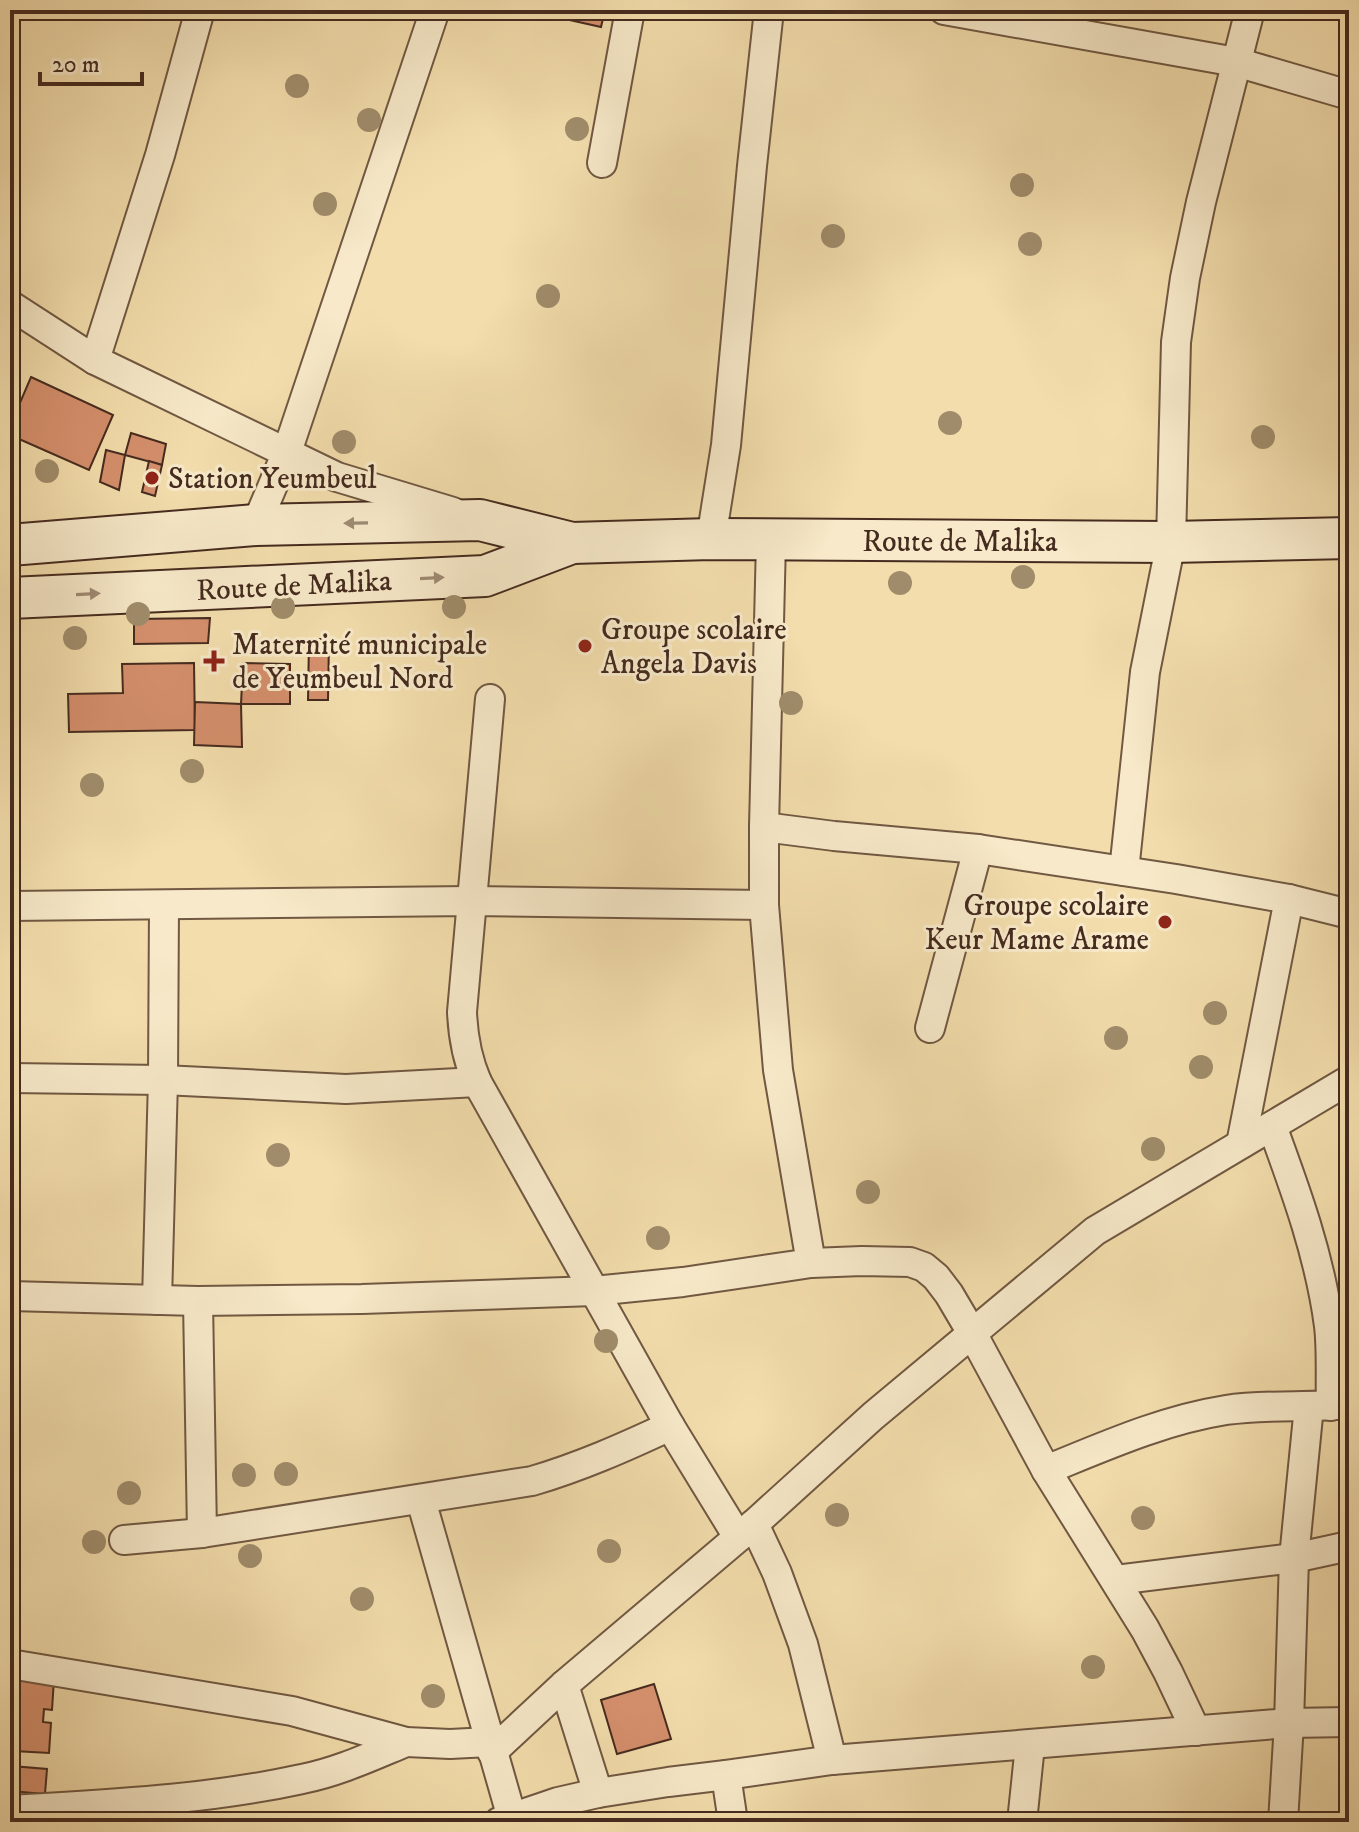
<svg xmlns="http://www.w3.org/2000/svg" width="1359" height="1832" viewBox="0 0 1359 1832" font-family="'IM FELL DW Pica',serif">
<rect width="100%" height="100%" fill="#f3ddac"/>
<filter id="stains"><feTurbulence type="fractalNoise" baseFrequency=".0025" numOctaves="4"/><feColorMatrix values="0 0 0 0 .2 0 0 0 0 .09 0 0 0 0 .02 0 0 0 .5 -.17"/></filter>
<radialGradient id="worn" r=".72"><stop offset=".6" stop-color="#630" stop-opacity="0"/><stop offset="1" stop-color="#630" stop-opacity=".3"/></radialGradient>
<g fill="#d58f6c" stroke="#452b1f" stroke-width="2">
<polygon points="538,10 605,10 601,27 538,13"/>
<polygon points="31,377 113,415 89,470 10,435 10,426"/>
<polygon points="131,433 166,444 162,465 125,455"/>
<polygon points="106,450 125,455 119,490 100,482"/>
<polygon points="149,461 162,465 155,496 142,492"/>
<polygon points="210,618 208,643 134,644 134,619"/>
<polygon points="309,639 329,639 328,700 308,700"/>
<polygon points="194,663 195,730 69,732 68,694 123,693 122,664"/>
<polygon points="243,663 290,664 290,704 241,704"/>
<polygon points="195,702 241,704 242,747 194,745"/>
<polygon points="19,1674 54,1679 52,1710 44,1709 43,1722 51,1723 49,1753 14,1751"/>
<polygon points="654,1684 671,1739 617,1754 601,1700"/>
<polygon points="10,1751 14,1751 12,1766 47,1769 45,1794 10,1791"/>
</g>
<g fill="none" stroke-linecap="round" stroke-linejoin="round">
<defs>
<g id="street">
<polyline points="944,10 1236,62 1349,95"/>
<polyline points="602,163 630,10"/>
<polyline points="10,305 95,360 337,477 453,512"/>
<polyline points="95,360 160,155 200,10"/>
<polyline points="256,525 287,452 435,10"/>
<polyline points="711,539 726,445 752,166 769,10"/>
<polyline points="771,541 764,827 764,905 778,1070 811,1263"/>
<path d="M490 699 462 1012C463 1037 467 1059 477 1082L670 1426 738 1537"/>
<polyline points="764,827 834,836 978,849 1176,879 1289,899 1349,914"/>
<polyline points="1124,871 1145,672 1171,542 1176,342 1185,278 1201,202 1250,10"/>
<polyline points="10,906 471,901 764,905"/>
<polyline points="930,1028 978,849"/>
<polyline points="10,1078 163,1080 346,1089 477,1082"/>
<path d="M1272 1126C1296 1191 1320 1257 1329 1326 1332 1352 1330 1380 1331 1406"/>
<polyline points="1241,1144 1289,899"/>
<polyline points="10,1296 198,1301 362,1299 594,1291 683,1282 811,1263 862,1261 910,1262 924,1267 936,1277 949,1294 972,1333 1046,1470 1145,1629 1168,1672 1196,1731"/>
<polyline points="157,1300 163,1080 164,905"/>
<polyline points="198,1301 202,1533"/>
<path d="M1046 1470C1105 1446 1163 1420 1226 1410 1267 1404 1308 1408 1349 1404"/>
<polyline points="421,1500 512,1818"/>
<polyline points="754,1524 777,1573 803,1644 832,1760"/>
<path d="M124 1540 202 1533 532 1481C580 1467 625 1447 670 1426"/>
<polyline points="1116,1580 1294,1558 1349,1546"/>
<polyline points="10,1664 292,1711 406,1742 450,1744 489,1742"/>
<polyline points="564,1685 598,1793"/>
<polyline points="492,1752 564,1685 754,1524 873,1416 1095,1231 1349,1080"/>
<polyline points="726,1775 733,1822"/>
<path d="M10 1810C108 1804 206 1800 302 1779 338 1772 372 1756 406 1742"/>
<polyline points="499,1822 558,1802 598,1793 668,1782 726,1775 832,1760 1289,1723 1349,1722"/>
<polyline points="1022,1822 1030,1745"/>
<polyline points="1283,1822 1289,1723 1294,1558 1309,1406"/>
</g>
<g id="secondary">
<polyline points="10,545 256,525 480,520 572,543 711,539 1171,542 1349,538"/>
<polyline points="10,598 485,576 572,543"/>
</g>
</defs>
<use href="#street" stroke="#705842" stroke-width="32"/>
<use href="#secondary" stroke="#452b1f" stroke-width="44"/>
<use href="#street" stroke="#f7e9c9" stroke-width="28"/>
<use href="#secondary" stroke="#f7e9c9" stroke-width="40"/>
</g>
<g fill="#a08c6b">
<circle cx="297" cy="86" r="12"/>
<circle cx="369" cy="120" r="12"/>
<circle cx="577" cy="129" r="12"/>
<circle cx="1022" cy="185" r="12"/>
<circle cx="325" cy="204" r="12"/>
<circle cx="833" cy="236" r="12"/>
<circle cx="1030" cy="244" r="12"/>
<circle cx="548" cy="296" r="12"/>
<circle cx="950" cy="423" r="12"/>
<circle cx="1263" cy="437" r="12"/>
<circle cx="344" cy="442" r="12"/>
<circle cx="47" cy="471" r="12"/>
<circle cx="1023" cy="577" r="12"/>
<circle cx="900" cy="583" r="12"/>
<circle cx="283" cy="607" r="12"/>
<circle cx="454" cy="607" r="12"/>
<circle cx="138" cy="614" r="12"/>
<circle cx="75" cy="638" r="12"/>
<circle cx="791" cy="703" r="12"/>
<circle cx="192" cy="771" r="12"/>
<circle cx="92" cy="785" r="12"/>
<circle cx="1215" cy="1013" r="12"/>
<circle cx="1116" cy="1038" r="12"/>
<circle cx="1201" cy="1067" r="12"/>
<circle cx="1153" cy="1149" r="12"/>
<circle cx="278" cy="1155" r="12"/>
<circle cx="868" cy="1192" r="12"/>
<circle cx="658" cy="1238" r="12"/>
<circle cx="606" cy="1341" r="12"/>
<circle cx="286" cy="1474" r="12"/>
<circle cx="244" cy="1475" r="12"/>
<circle cx="129" cy="1493" r="12"/>
<circle cx="837" cy="1515" r="12"/>
<circle cx="1143" cy="1518" r="12"/>
<circle cx="94" cy="1542" r="12"/>
<circle cx="609" cy="1551" r="12"/>
<circle cx="250" cy="1556" r="12"/>
<circle cx="362" cy="1599" r="12"/>
<circle cx="1093" cy="1667" r="12"/>
<circle cx="433" cy="1696" r="12"/>
</g>
<defs><path id="oneway-solid" d="M-6-.8H1V-3.2L6.5 0L1 3.2V.8H-6Z" transform="scale(2)"/></defs>
<g fill="#9e8a74">
<use href="#oneway-solid" transform="translate(356 523) rotate(179)"/>
<use href="#oneway-solid" transform="translate(432 578) rotate(-3)"/>
<use href="#oneway-solid" transform="translate(88 594) rotate(-3)"/>
</g>
<g fill="#8f2418" stroke="#f7e9c9" stroke-width="3">
<circle cx="152" cy="478" r="8"/>
<circle cx="585" cy="646" r="8"/>
<path d="M210 649h8v8h8v8h-8v8h-8v-8h-8v-8h8z"/>
<circle cx="1165" cy="922" r="8"/>
</g>
<g text-anchor="middle" stroke-width="6" stroke-linejoin="round" paint-order="stroke">
<g font-size="30" fill="#452b1f" stroke="#f7e9c9" text-anchor="start">
<text x="168" y="488">Station Yeumbeul</text>
<text x="601" y="639">Groupe scolaire<tspan x="601" dy="34">Angela Davis</tspan></text>
<text x="232" y="654">Maternité municipale<tspan x="232" dy="34">de Yeumbeul Nord</tspan></text>
<text x="1149" y="915" text-anchor="end">Groupe scolaire<tspan x="1149" dy="34">Keur Mame Arame</tspan></text>
</g>
<g font-size="30" fill="#452b1f" stroke="#f7e9c9">
<text x="960" y="551">Route de Malika</text>
<text transform="translate(294 585) rotate(-3)" y="10">Route de Malika</text>
</g>
</g>
<rect width="1359" height="1832" fill="none" stroke="#f3ddac" stroke-width="40"/>
<rect x="12" y="12" width="1335" height="1808" fill="none" stroke="#452b1f" stroke-width="4"/>
<rect x="20" y="20" width="1319" height="1792" fill="none" stroke="#452b1f" stroke-width="2"/>
<path d="M40 72v12h102v-12" fill="none" stroke="#452b1f" stroke-width="4"/>
<text x="52" y="72" font-size="24" fill="#452b1f" stroke="#f7e9c9" stroke-width="6" paint-order="stroke">20 m</text>
<rect width="100%" height="100%" filter="url(#stains)"/>
<rect width="100%" height="100%" fill="url(#worn)"/>
</svg>
